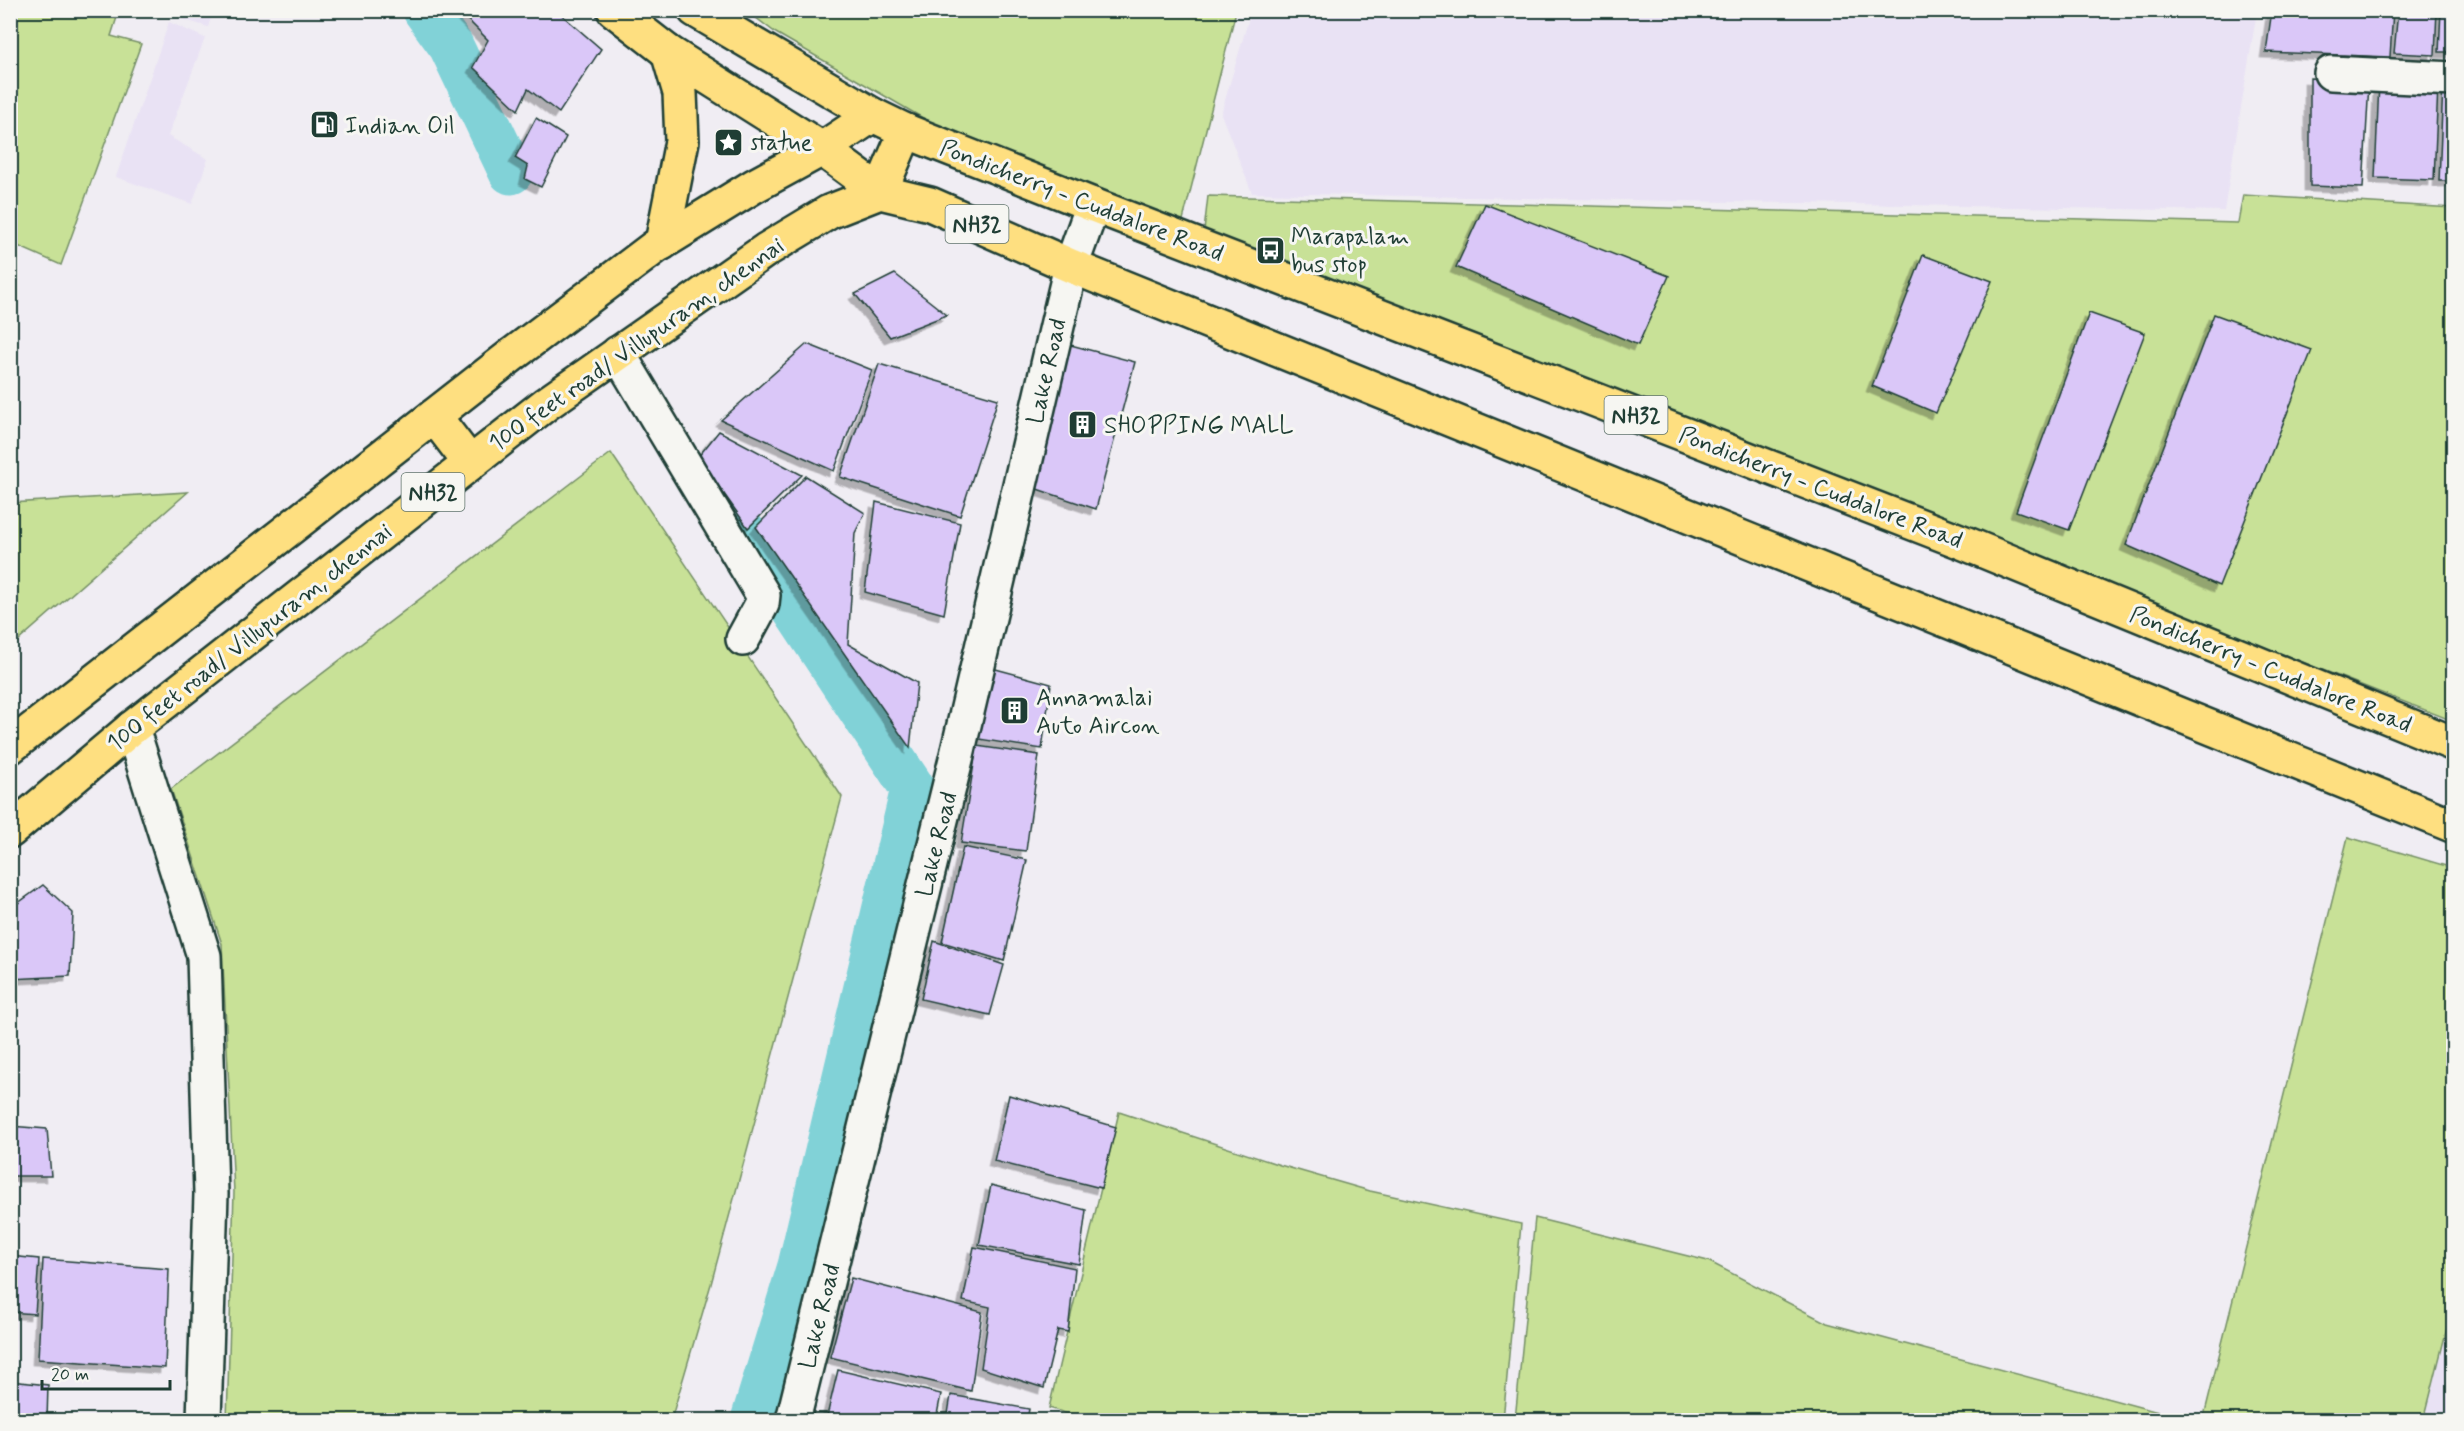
<svg xmlns="http://www.w3.org/2000/svg" width="2464" height="1431" viewBox="0 0 2464 1431" font-family="Mynerve,sans-serif">
<defs>
<filter id="shadow"><feDropShadow dx="-5.5" dy="5.5" stdDeviation="0" flood-color="#0004"/></filter>
</defs>
<rect width="100%" height="100%" fill="#f0edf3"/>
<filter id="ink" filterUnits="userSpaceOnUse"><feTurbulence type="fractalNoise" baseFrequency=".0167" numOctaves="2"/><feDisplacementMap in="SourceGraphic" scale="12" xChannelSelector="R" yChannelSelector="G"/><feConvolveMatrix kernelMatrix="1 2 1 2 8 2 1 2 1" color-interpolation-filters="sRGB"/></filter>
<g filter="url(#ink)">
<g fill="#e9e2f4">
<polygon points="168,11 168,10 213,11 208,27 166,14"/>
<polygon points="1251,11 1251,10 2257,11 2224,211 1252,193 1221,114"/>
<polygon points="169,22 205,38 168,136 208,159 192,204 116,177"/>
<polygon points="2453,1304 2453,1420 2424,1420"/>
</g>
<g fill="#c8e197" stroke="#748f66" stroke-width="1.5">
<polygon points="11,10 119,11 111,36 141,44 61,265 11,243"/>
<polygon points="747,11 1236,11 1182,224 928,121 776,33"/>
<polygon points="2243,195 2453,208 2453,721 1204,231 1208,196 2238,223"/>
<polygon points="611,453 842,797 711,1284 671,1420 227,1420 234,1192 222,944 171,789"/>
<polygon points="188,492 11,647 11,503"/>
<polygon points="2348,837 2453,868 2453,1304 2424,1420 2203,1420"/>
<polygon points="1119,1112 1280,1165 1370,1191 1521,1224 1503,1420 1088,1420 1049,1408"/>
<polygon points="1535,1218 1708,1261 1827,1323 2188,1420 1515,1420"/>
</g>
<g fill="none" stroke-linecap="round" stroke-linejoin="round">
<g stroke="#81d2d7" stroke-width="45">
<polyline points="425,10 451,46 511,172"/>
<polyline points="720,497 913,789 800,1266 753,1420"/>
</g>
</g>
<g fill="#dac7f8" stroke="#1f3d34" stroke-width="1.5" filter="url(#shadow)">
<polygon points="458,10 556,10 601,49 559,113 528,89 518,110 473,67 488,40"/>
<polygon points="2272,10 2393,10 2390,57 2266,52"/>
<polygon points="2398,10 2437,10 2435,55 2394,53"/>
<polygon points="2441,10 2454,10 2454,52 2439,52"/>
<polygon points="2310,78 2369,83 2363,188 2310,186"/>
<polygon points="2379,82 2438,86 2434,180 2375,178"/>
<polygon points="2443,84 2454,85 2454,181 2439,181"/>
<polygon points="536,118 566,137 541,187 525,179 528,166 515,158"/>
<polygon points="1485,204 1669,276 1638,345 1456,267"/>
<polygon points="1923,255 1992,281 1936,413 1872,386"/>
<polygon points="895,274 947,315 890,337 855,294"/>
<polygon points="2089,313 2145,333 2069,530 2016,511"/>
<polygon points="2214,314 2312,350 2219,586 2126,545"/>
<polygon points="807,344 872,370 834,471 721,420"/>
<polygon points="1067,344 1135,362 1096,509 1034,488"/>
<polygon points="879,364 998,399 960,516 840,477"/>
<polygon points="719,431 802,475 748,528 698,457"/>
<polygon points="806,476 865,513 855,533 848,644 917,683 910,748 756,527"/>
<polygon points="876,502 960,523 944,614 865,592"/>
<polygon points="992,668 1051,684 1042,749 979,739"/>
<polygon points="977,746 1039,755 1026,851 961,843"/>
<polygon points="963,847 1027,860 1004,961 942,942"/>
<polygon points="43,885 73,913 70,976 10,979 10,909"/>
<polygon points="934,941 1004,965 990,1015 921,999"/>
<polygon points="1009,1095 1116,1127 1101,1188 994,1161"/>
<polygon points="10,1126 47,1129 51,1176 10,1176"/>
<polygon points="991,1185 1086,1210 1079,1264 979,1245"/>
<polygon points="974,1247 1075,1268 1068,1332 1058,1330 1044,1388 981,1368 990,1307 963,1301"/>
<polygon points="10,1256 39,1259 35,1314 10,1312"/>
<polygon points="43,1259 169,1269 165,1368 38,1359"/>
<polygon points="851,1278 982,1312 971,1391 830,1357"/>
<polygon points="838,1370 941,1394 936,1420 826,1420"/>
<polygon points="10,1381 48,1385 47,1420 10,1420"/>
<polygon points="951,1395 1029,1409 1027,1420 947,1420"/>
</g>
<g fill="none" stroke-linecap="round" stroke-linejoin="round">
<defs>
<g id="minor">
<polyline points="2331,73 2454,79"/>
<polyline points="618,353 763,595 762,604 743,639"/>
<polyline points="132,728 204,956 211,1194 204,1420"/>
<polyline points="793,1420 957,755 1071,266 1093,205"/>
</g>
<g id="major">
<polyline points="614,10 668,52 822,149 880,192 906,131"/>
<polyline points="695,10 873,115"/>
</g>
<g id="highway">
<polyline points="662,243 682,141 680,93 668,52"/>
<polyline points="434,416 470,463"/>
<polyline points="10,747 512,355 655,247 754,186 822,149 873,115 906,131 1093,205 1962,542 2454,744"/>
<polyline points="10,831 132,728 546,404 766,250 829,212 880,192 930,204 1071,266 2454,826"/>
</g>
</defs>
<use href="#minor" stroke="#1f3d34" stroke-width="38"/>
<use href="#major" stroke="#1f3d34" stroke-width="38"/>
<use href="#highway" stroke="#1f3d34" stroke-width="38"/>
<use href="#minor" stroke="#f6f6f2" stroke-width="33"/>
<use href="#major" stroke="#fedf80" stroke-width="33"/>
<use href="#highway" stroke="#fedf80" stroke-width="33"/>
</g>
</g>
<defs>
<symbol id="fuel-square" viewBox="-11 -11 22 22"><rect x="-9" y="-9" width="18" height="18" rx="4" fill="#1f3d34" stroke="#f6f6f2"/><path d="M-5.5-6h7V0h2V4h1.3V-2.5L3-4.5l.8-.8L6-3V5H2.5V1h-1V6h-7ZM-4.2-4.7v3.2H.2V-4.7Z" fill="#fff"/></symbol>
<symbol id="sight-square" viewBox="-11 -11 22 22"><rect x="-9" y="-9" width="18" height="18" rx="4" fill="#1f3d34" stroke="#f6f6f2"/><path d="M0-6L1.8-2.2L6-1.7L2.9 1.2L3.7 5.4L0 3.3L-3.7 5.4L-2.9 1.2L-6-1.7L-1.8-2.2Z" fill="#fff"/></symbol>
<symbol id="bus-square" viewBox="-11 -11 22 22"><rect x="-9" y="-9" width="18" height="18" rx="4" fill="#1f3d34" stroke="#f6f6f2"/><path d="M-5-6H5V4H4V6H2V4H-2V6H-4V4H-5ZM-3.5-4V0h7V-4ZM-3.5 1.2v1.5H-2V1.2ZM2 1.2v1.5H3.5V1.2Z" fill="#fff"/></symbol>
<symbol id="building-square" viewBox="-11 -11 22 22"><rect x="-9" y="-9" width="18" height="18" rx="4" fill="#1f3d34" stroke="#f6f6f2"/><path d="M-4-6H4V6H1V3H-1V6H-4ZM-2.5-4.3h1.7v1.8h-1.7ZM.8-4.3h1.7v1.8H.8ZM-2.5-1h1.7V.8h-1.7ZM.8-1h1.7V.8H.8Z" fill="#fff"/></symbol>
</defs>
<g fill-rule="evenodd">
<use href="#fuel-square" x="308" y="108" width="33" height="33"/>
<use href="#sight-square" x="712" y="126" width="33" height="33"/>
<use href="#bus-square" x="1254" y="234" width="33" height="33"/>
<use href="#building-square" x="1066" y="408" width="33" height="33"/>
<use href="#building-square" x="998" y="694" width="33" height="33"/>
</g>
<g text-anchor="middle" stroke-width="6" stroke-linejoin="round" paint-order="stroke">
<g fill="#f6f6f2" stroke="#60746d" stroke-width="1.5">
<rect x="945.5" y="205" width="63" height="38" rx="4.5"/>
<rect x="1604.5" y="396" width="63" height="38" rx="4.5"/>
<rect x="401.5" y="473" width="63" height="38" rx="4.5"/>
</g>
<g font-size="22" font-weight="bold" fill="#1f3d34">
<text x="977" y="232">NH32</text>
<text x="1636" y="423">NH32</text>
<text x="433" y="500">NH32</text>
</g>
<g font-size="24" fill="#1f3d34" stroke="#f6f6f2" text-anchor="start">
<text x="345" y="133">Indian Oil</text>
<text x="750" y="150">statue</text>
<text x="1291" y="244">Marapalam<tspan x="1291" dy="28">bus stop</tspan></text>
<text x="1104" y="433">SHOPPING MALL</text>
<text x="1036" y="705">Annamalai<tspan x="1036" dy="28">Auto Aircon</tspan></text>
</g>
<g font-size="24" fill="#1f3d34" stroke="#f6f6f2">
<text transform="translate(1082 200) rotate(21)" y="8">Pondicherry - Cuddalore Road</text>
<text transform="translate(636 344) rotate(-35)" y="8">100 feet road/ Villupuram, chennai</text>
<text transform="translate(1046 371) rotate(-77)" y="8">Lake Road</text>
<text transform="translate(1821 487) rotate(21)" y="8">Pondicherry - Cuddalore Road</text>
<text transform="translate(249 637) rotate(-38)" y="8">100 feet road/ Villupuram, chennai</text>
<text transform="translate(2271 669) rotate(22)" y="8">Pondicherry - Cuddalore Road</text>
<text transform="translate(936 844) rotate(-76)" y="8">Lake Road</text>
<text transform="translate(819 1316) rotate(-76)" y="8">Lake Road</text>
</g>
</g>
<rect width="2464" height="1431" fill="none" stroke="#f6f6f2" stroke-width="36"/>
<rect x="18" y="18" width="2428" height="1395" fill="none" stroke="#1f3d34" stroke-width="2" filter="url(#ink)"/>
<path d="M42 1380v9h128v-9" fill="none" stroke="#1f3d34" stroke-width="3"/>
<text x="51" y="1380" font-size="18" fill="#1f3d34" stroke="#f6f6f2" stroke-width="4.5" paint-order="stroke">20 m</text>
</svg>
